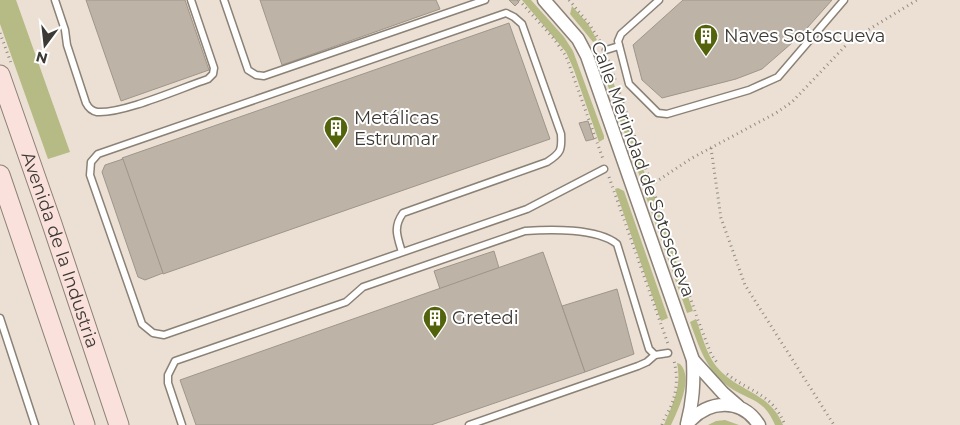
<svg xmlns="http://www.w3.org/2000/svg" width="960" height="425" viewBox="0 0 960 425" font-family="Montserrat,sans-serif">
<rect width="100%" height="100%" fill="#ebe0d3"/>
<g fill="#b6ba84">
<polygon points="0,0 16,0 70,152 48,159 0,24"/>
<polygon points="522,0 531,0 564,37 573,51 604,136 604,139 599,142 574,70 566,52"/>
<polygon points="572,6 588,24 597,40 593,42 570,14"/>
<polygon points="607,64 647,180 641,180 608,86 603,72 603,68"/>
<polygon points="618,188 624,191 668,318 661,321 615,189"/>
<polygon points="653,193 693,311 687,313 646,197"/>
<path d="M696 319C702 335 706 353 716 366 737 392 769 391 783 425H775C764 398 749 401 729 387 706 370 699 347 690 322Z"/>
<path d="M677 363 680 364C694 378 678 410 671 425H664C673 403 682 387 677 363Z"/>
<polygon points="725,420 739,425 708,425 716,421"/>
</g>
<g fill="#bdb3a7" stroke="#9f968a">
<polygon points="86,0 185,0 209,70 121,101"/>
<polygon points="260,0 436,0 440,9 282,65"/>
<polygon points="509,0 517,0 519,2 515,6"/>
<polygon points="683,0 832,0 800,36 762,69 736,79 662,98 642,80 633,45"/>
<polygon points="509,23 550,139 163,274 122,158"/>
<polygon points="588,121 594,139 586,141 579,123"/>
<polygon points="123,159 163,273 145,280 138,277 102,172 105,165"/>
<polygon points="494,251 499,268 440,289 434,271"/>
<polygon points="543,252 585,372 431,425 196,425 180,380"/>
<polygon points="617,289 634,354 585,372 562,306"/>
</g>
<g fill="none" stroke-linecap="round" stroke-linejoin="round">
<defs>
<g id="lane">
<path d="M55 0 65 30 67 45 86 103C88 107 92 111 97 112 123 114 181 88 208 79L213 74 214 68 191 0"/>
<polyline points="224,0 248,70 256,75 264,76 485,0"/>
<polyline points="659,0 621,34 618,41 629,84 658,113 667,114 749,90 778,77 844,0"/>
<polyline points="606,50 619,46"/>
<path d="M402 252C397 236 393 227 403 213L547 162C561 153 562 150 561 134L522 24 514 17 506 13 98 154 91 162 90 175 142 324 153 333 164 335 527 209 604 169"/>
<polyline points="0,318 35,425"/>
<path d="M182 425 168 383V375L175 361 346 302 363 287 525 231C550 229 597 228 617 244L649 349 655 355"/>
<polyline points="469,425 638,366 647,362 655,355 668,353"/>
</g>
<g id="street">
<path d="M544 0 578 39 587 56 693 360C694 384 693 401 687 424"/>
<polyline points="693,360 723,393 738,406"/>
<path d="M688 423C708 400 741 397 759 425"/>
</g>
<g id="secondary">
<path id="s1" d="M0 75 52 224 119 425"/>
<polyline points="0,175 85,425"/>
</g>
</defs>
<use href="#lane" stroke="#8b8175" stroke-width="9"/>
<use href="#street" stroke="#8b8175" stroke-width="15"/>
<use href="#secondary" stroke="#8b8175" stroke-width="21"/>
<g stroke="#928b82" stroke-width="3" stroke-dasharray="1 4" stroke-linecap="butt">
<polyline points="519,0 554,39 566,56 603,159"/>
<polyline points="569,0 590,25 601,43"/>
<polyline points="0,33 11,63"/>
<polyline points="608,60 616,82"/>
<polyline points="618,88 698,320 711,354 718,364"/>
<polyline points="711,148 721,218 745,285 834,425"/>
<polyline points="609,177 668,344"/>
<polyline points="651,185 692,158 776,113 792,102 850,41 917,0"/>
<path d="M727 374C751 393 772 393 785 425"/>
<path d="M662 425C664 418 668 413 671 406 677 392 678 376 674 361"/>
</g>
<use href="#lane" stroke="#fff" stroke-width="6"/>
<use href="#street" stroke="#fff" stroke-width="12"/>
<use href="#secondary" stroke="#fae1dc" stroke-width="19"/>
</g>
<defs>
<symbol id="building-pin" viewBox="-11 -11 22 30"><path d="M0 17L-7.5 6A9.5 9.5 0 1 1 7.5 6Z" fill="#52630b" stroke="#fff"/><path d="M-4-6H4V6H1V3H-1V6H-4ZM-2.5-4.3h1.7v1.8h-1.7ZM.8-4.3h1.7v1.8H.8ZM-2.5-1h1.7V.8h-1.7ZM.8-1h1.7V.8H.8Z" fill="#fff"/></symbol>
</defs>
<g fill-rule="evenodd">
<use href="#building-pin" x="692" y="22" width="28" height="38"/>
<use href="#building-pin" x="322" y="114" width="28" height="38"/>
<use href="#building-pin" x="421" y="304" width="28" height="38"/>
</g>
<g text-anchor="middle" stroke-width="4" stroke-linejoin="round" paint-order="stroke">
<g font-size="18" fill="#3d3934" stroke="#fff" text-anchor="start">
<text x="724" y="42">Naves Sotoscueva</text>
<text x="354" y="124">Metálicas<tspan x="354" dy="21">Estrumar</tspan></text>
<text x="452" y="324">Gretedi</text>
</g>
<g font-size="18" fill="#3d3934" stroke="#fff">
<text transform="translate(643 169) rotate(70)" y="6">Calle Merindad de Sotoscueva</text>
<text dy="6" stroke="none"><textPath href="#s1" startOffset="185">Avenida de la Industria</textPath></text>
</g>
</g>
<g transform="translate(45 45) rotate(195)" stroke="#ffffff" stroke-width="4" paint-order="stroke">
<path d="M0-4L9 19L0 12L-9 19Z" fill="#3d3934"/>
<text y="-8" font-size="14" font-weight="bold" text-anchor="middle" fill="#3d3934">N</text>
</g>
</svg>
